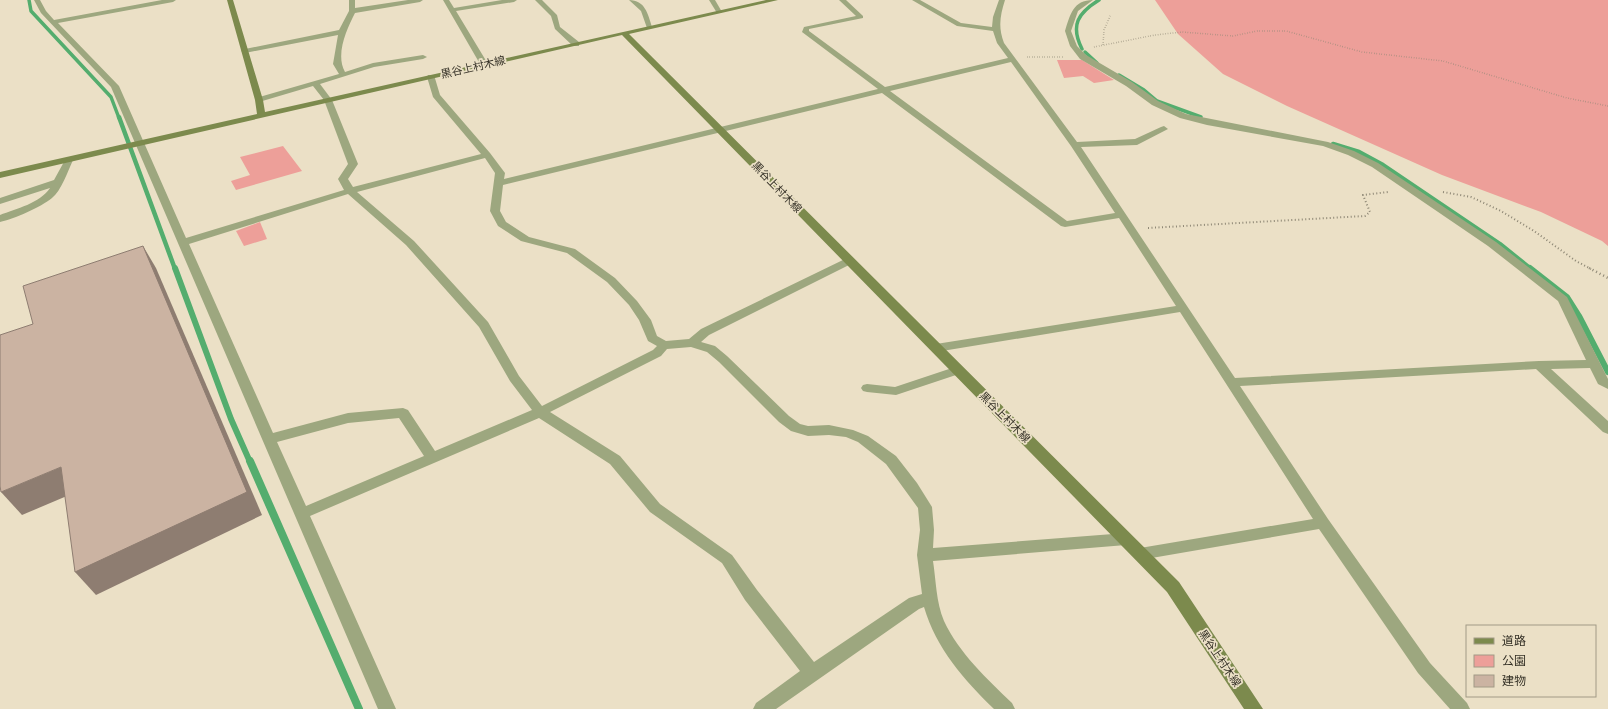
<svg xmlns="http://www.w3.org/2000/svg" width="1608" height="709" viewBox="0 0 1608 709" font-family="'Playfair Display','Noto Sans JP',serif">
<rect width="100%" height="100%" fill="#ebe0c6"/>
<g fill="#ed9f99">
<polygon points="1155,0 1608,0 1608,246 1602,241 1541,212 1442,175 1287,106 1223,74 1178,34"/>
<polygon points="1057,60 1082,60 1114,80 1094,83 1083,76 1064,78"/>
<polygon points="283,146 302,171 236,190 231,181 250,175 240,157"/>
<polygon points="260,222 267,239 244,246 236,231"/>
</g>
<g fill="none" stroke-linecap="round" stroke-linejoin="round">
<g stroke="#54ad6e" stroke-width="3.5">
<polyline points="29,0 31,11 111,97 119,118"/>
<path d="M1082 49C1070 25 1078 13 1099 0"/>
<polyline points="1085,52 1097,63"/>
<polyline points="1119,75 1144,90 1157,101 1201,117"/>
</g>
<g stroke="#54ad6e" stroke-width="4.5">
<polyline points="119,117 175,269"/>
<polyline points="1333,144 1359,152 1383,165 1500,244 1531,269"/>
</g>
<g stroke="#54ad6e" stroke-width="6">
<polyline points="175,268 231,419 250,462"/>
<polyline points="1530,268 1567,297 1579,316 1608,372"/>
</g>
<polyline stroke="#54ad6e" stroke-width="8" points="250,461 359,709"/>
<g stroke="#8e8775" stroke-width="1.5" stroke-dasharray="0.5 2" stroke-linecap="butt">
<polyline points="1103,45 1104,30 1111,14"/>
<polyline points="1094,47 1155,35 1182,32 1233,36 1257,31 1286,31 1362,52 1443,61 1567,98 1608,106"/>
<polyline points="1027,57 1064,57"/>
</g>
<g stroke="#8e8775" stroke-width="2" stroke-dasharray="1 2.5" stroke-linecap="butt">
<polyline points="1443,192 1471,197 1501,211 1534,231 1576,261 1591,269"/>
<polyline points="1148,228 1365,216 1370,212 1363,195 1388,192"/>
</g>
<polyline stroke="#8e8775" stroke-width="2.5" stroke-dasharray="1 3" stroke-linecap="butt" points="1589,268 1608,278"/>
<g fill="#9da77f" fill-rule="evenodd">
<path d="M34 0H40L46 11 54 20 162 0H176L173 2 58 23 119 86 186 238 344 190 338 179 348 164 324 100 313 86 259 102 255 100 256 98 339 74 333 64 338 35 245 53 241 51 245 49 339 30 349 11V0H355V8L408 0H423L420 2 355 13C347 29 335 54 345 72L373 63 423 55 427 57 423 59 374 67 320 84 332 100 358 164 348 179 353 187 481 154 433 97 427 77 428 75H434L440 95 490 153 505 173 504 179 878 89 802 32 804 27 856 16 839 0H846L863 16V18L809 29V31L885 87 1008 58 997 43 993 31 957 26 912 0H920L961 23 992 27 993 17 999 0H1005C1000 16 998 27 1004 43L1077 142 1135 139 1161 127 1164 126 1168 129 1137 145 1081 147 1235 378 1539 361 1586 360 1558 301 1488 246 1372 167 1348 155 1323 146 1207 125 1180 118 1152 105 1126 86 1080 59 1070 46 1065 31C1070 15 1073 0 1093 0L1078 11 1071 31 1077 46 1086 55 1132 82 1158 101 1186 114 1328 142 1354 151 1378 163 1496 242 1567 297 1608 379V389L1598 384 1590 368 1551 369 1608 421V434L1603 432 1536 369 1240 386 1328 519 1430 663 1467 703 1470 709H1450L1418 673 1319 529 1140 560 1135 558 1132 554 1135 550 1140 548 1313 519 1180 312 936 352 932 351 930 348 932 345 936 344 1176 306 1119 218 1065 227 1061 226 882 93 503 185 500 211 506 222 529 237 575 249 615 278 637 301 651 320 657 336 666 341 689 339 701 329 845 259H853L854 261 853 263 709 335 701 342 715 346 727 356 789 416 800 424 808 426 829 425 853 430 868 436 896 456 917 483 932 507 934 530 933 548 1126 533 1131 535 1133 539 1131 543 1126 545 933 561C936 580 936 602 944 621 959 653 987 679 1012 703L1015 709H994C964 680 936 648 924 607L919 609 776 709H753L756 703 800 671 745 600 722 563 650 512 610 464 539 418 310 516 396 709H378L111 87 41 13ZM1011 62 1071 146 1115 213 1067 221 890 91ZM485 158 495 173 490 211 498 226 521 241 567 253 607 282 629 305 639 320 648 341 657 346 653 350 542 406 519 376 488 322 414 241 357 192ZM348 194 406 245 479 327 510 381 532 410 435 451 408 410 403 408 348 413 273 433 189 244ZM691 347 707 352 719 362 779 422 791 431 808 436 829 435 846 437 858 442 886 464 918 508 920 530 917 555 922 594 909 598 814 662 757 590 732 555 660 504 620 456 550 412 661 356 667 349ZM399 418 424 456 306 506 277 442 348 423Z"/>
<polygon points="443,0 449,0 454,8 502,0 517,0 514,2 456,11 488,64 487,66 484,66 480,64"/>
<polygon points="535,0 542,0 557,15 560,27 579,42 579,46 573,46 555,29 551,16"/>
<path d="M629 0C645 0 648 14 652 27L651 28H647L641 11Z"/>
<polygon points="709,0 715,0 722,12 721,13 717,13"/>
<path d="M69 157 73 160C68 171 61 191 52 198 41 207 14 219 0 222V215C16 209 40 203 50 188L0 204V198L54 180 65 160Z"/>
<polygon points="958,366 962,367 964,370 962,373 896,395 867,392 863,391 861,388 863,385 867,384 895,387"/>
</g>
<polygon fill="#7c8a4d" fill-rule="evenodd" points="227,0 233,0 263,100 265,112 766,0 778,0 629,34 1179,582 1263,709 1244,709 1167,592 622,35 0,178 0,172 257,114 255,100"/>
</g>
<g fill="#8e7d71">
<polygon points="143,246 156,268 262,515 96,595 75,572"/>
<polygon points="61,467 81,490 22,515 1,492"/>
</g>
<polygon fill="#cbb3a2" stroke="#8e7d71" points="143,246 247,492 75,572 61,467 1,492 0,486 0,335 33,324 23,286"/>
<g text-anchor="middle" stroke-width="3.5" stroke-linejoin="round" paint-order="stroke">
<g font-size="11" fill="#343026" stroke="#ebe0c6">
<text transform="translate(473 67) rotate(-13)" y="4">黒谷上村木線</text>
<text transform="translate(777 187) rotate(46)" y="4">黒谷上村木線</text>
<text transform="translate(1005 417) rotate(45)" y="4">黒谷上村木線</text>
<text transform="translate(1220 658) rotate(56)" y="4">黒谷上村木線</text>
</g>
</g>
<rect x="1466" y="625" width="130" height="72" fill="#ebe0c6" stroke="#a29a86"/>
<rect x="1474" y="638" width="20" height="6" fill="#7c8a4d" stroke="#a29a86"/>
<text x="1502" y="645" font-size="12" fill="#343026">道路</text>
<rect x="1474" y="655" width="20" height="12" fill="#ed9f99" stroke="#a29a86"/>
<text x="1502" y="665" font-size="12" fill="#343026">公園</text>
<rect x="1474" y="675" width="20" height="12" fill="#cbb3a2" stroke="#a29a86"/>
<text x="1502" y="685" font-size="12" fill="#343026">建物</text>
</svg>
